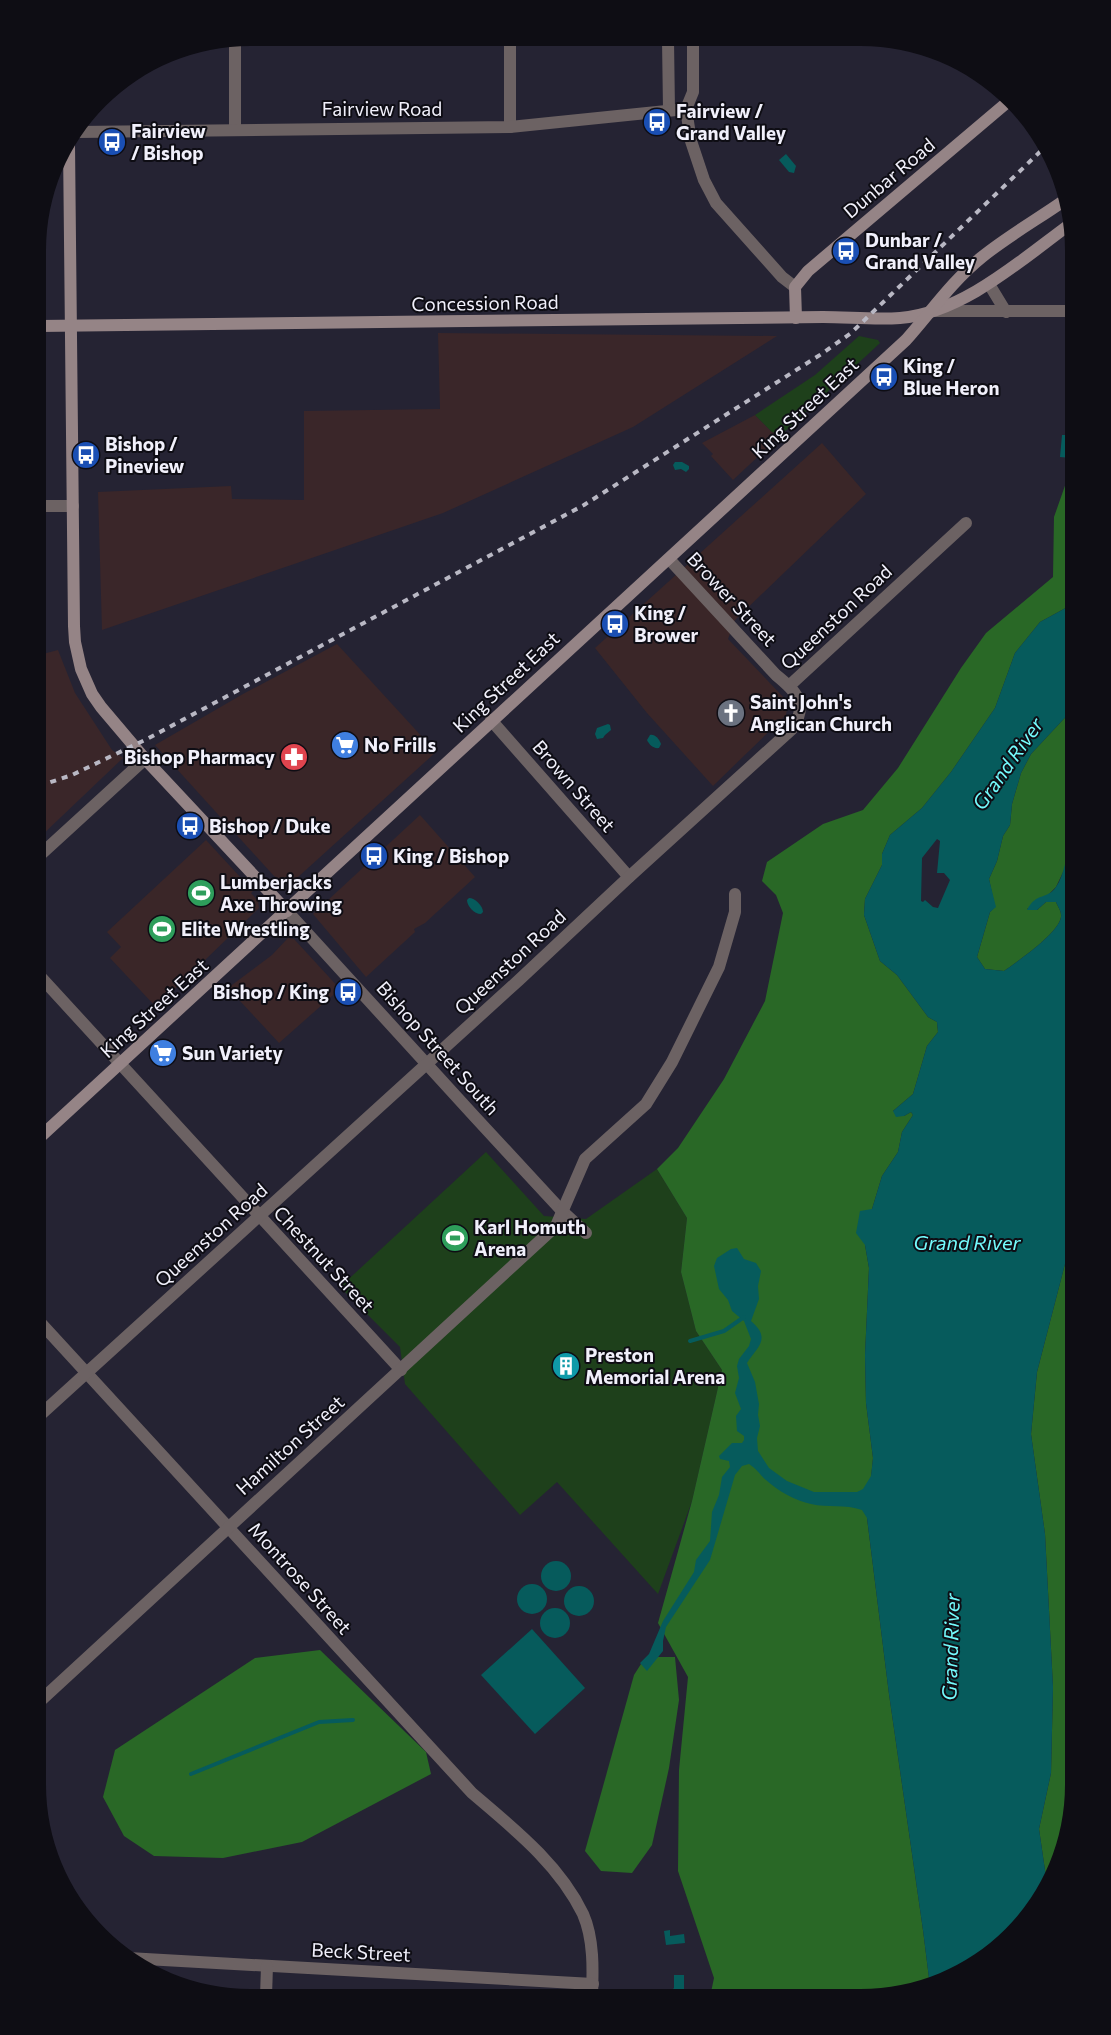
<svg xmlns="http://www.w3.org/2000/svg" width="1111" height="2035" viewBox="0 0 1111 2035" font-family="Commissioner,sans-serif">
<rect width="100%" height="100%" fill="#252333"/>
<g fill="#3a2628">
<polygon points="822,443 866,494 735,620 728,639 788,702 786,715 713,786 647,713 595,648"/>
<polygon points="337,644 436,752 297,878 285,882 274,876 155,745 243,694"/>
<polygon points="420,815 475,877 425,923 414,929 415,932 366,977 313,914"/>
<polygon points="206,840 253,891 251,893 258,901 259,908 156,1007 110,958 121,947 107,932"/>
<polygon points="288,938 294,939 340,989 279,1043 228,988 272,955"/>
</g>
<g fill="#3a2629">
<polygon points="438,333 777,336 633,427 443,513 102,630 98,492 231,486 232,499 304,500 304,411 440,409"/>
<polygon points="755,415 772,432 781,435 733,480 711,456 713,454 702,443"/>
<polygon points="58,650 75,693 112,750 123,758 39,838 39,655"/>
</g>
<g fill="#1e401b">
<polygon points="859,336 878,340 880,343 781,435 772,432 755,415 815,375"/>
<polygon points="486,1152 544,1216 586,1219 657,1169 687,1218 681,1272 696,1331 722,1370 692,1501 658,1594 557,1482 520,1515 405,1384 400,1347 340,1287"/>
</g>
<g fill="#296826">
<polygon points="1073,473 1073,604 1040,622 1015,653 995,708 951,772 922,808 890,835 882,854 882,865 865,899 864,915 880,961 897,975 928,1017 937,1022 938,1032 927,1046 913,1094 893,1111 904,1116 911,1112 913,1115 902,1132 898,1152 882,1176 872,1209 865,1245 869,1268 865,1355 866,1403 873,1458 867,1518 889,1694 923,1930 930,1986 861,1997 710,1997 714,1978 678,1871 679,1770 688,1677 658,1623 692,1501 722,1370 696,1331 681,1272 687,1218 657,1169 678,1148 724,1079 765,1001 783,913 776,895 762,881 767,862 823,824 863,810 898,768 961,668 986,633 1053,577 1054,517 1067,480"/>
<path d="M1073 709V843L1065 868 1056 887 1048 895 1027 909 1037 910 1046 902H1056C1058 907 1062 912 1061 917 1059 933 1018 961 1004 971L985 969 977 957 990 912 995 907 989 879 997 861 1003 836 1010 825 1012 804 1021 773 1031 754Z"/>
<polygon points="1073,1233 1073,1799 1057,1866 1047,1884 1039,1829 1051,1773 1053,1687 1045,1534 1031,1434 1037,1372"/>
<polygon points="320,1650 426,1752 431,1774 302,1842 223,1858 154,1856 124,1836 103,1797 115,1750 255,1658"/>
<polygon points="658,1657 675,1657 679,1700 669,1768 652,1845 632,1873 601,1871 585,1851 634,1675 641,1664"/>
</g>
<g fill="#065b5c" fill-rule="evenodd">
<polygon points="786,154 796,166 794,173 789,172 779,160"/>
<polygon points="1062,435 1072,435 1071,458 1060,457"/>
<polygon points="675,462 682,462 689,466 689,469 686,472 681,469 675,470 673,465"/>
<path d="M1073 604V709L1031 754 1021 773 1012 804 1010 825 1003 836 997 861 989 879 996 907 990 912 977 957 985 969 1004 971C1018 961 1059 933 1061 917 1062 912 1058 907 1056 902H1046L1037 910H1027C1036 892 1047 900 1056 887 1065 874 1065 856 1073 843V1233L1037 1372 1031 1434 1045 1534 1053 1687 1051 1773 1039 1829 1047 1884 1029 1915 990 1954 930 1986 923 1930 889 1694 867 1518 862 1510C845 1504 828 1508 811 1504 796 1501 778 1491 766 1480 760 1475 757 1469 749 1464L742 1466 735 1475 710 1560 666 1627 663 1641V1651L647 1671 640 1663 649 1654 663 1621 694 1572 696 1560 710 1541 712 1512 719 1495 722 1477 730 1467 729 1461 720 1459 719 1456 732 1443H742L744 1440V1436L737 1431 736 1416 741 1409 735 1393 739 1378 737 1366 739 1359 749 1346 751 1339 744 1321 732 1311 728 1300 719 1289 714 1266 717 1258 731 1249 737 1248 744 1259 756 1263 761 1271 758 1286 759 1299 751 1321C772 1339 757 1347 747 1363L755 1382 759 1404 758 1415 760 1426 757 1438 758 1451 769 1468 787 1481 814 1492H857L863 1489 871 1476 873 1458 866 1403 865 1355 869 1268 865 1245 856 1233 860 1211 872 1209 882 1176 898 1152 902 1132 913 1115 911 1112 904 1116 896 1117 893 1111 913 1094 927 1046 938 1032 937 1022 928 1017 897 975 880 961 864 915 865 899 882 865V854L890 835 922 808 951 772 995 708 1015 653 1040 622ZM937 839 940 841 937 873H944L950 880 938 908 933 907 925 900 923 902 921 901 922 858Z"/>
<polygon points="608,724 610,725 611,730 605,735 603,738 597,739 595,734 597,728"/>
<path d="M650 735C655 734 659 739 661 744L659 748C653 749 649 744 647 740Z"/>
<path d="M469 898C475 898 483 906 483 912L481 914C474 914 467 906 467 900Z"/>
<circle cx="556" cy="1576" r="15"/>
<circle cx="532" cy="1599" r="15"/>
<circle cx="579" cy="1601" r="15"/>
<circle cx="555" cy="1623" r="15"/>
<polygon points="532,1629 585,1688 535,1734 481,1675"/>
<polygon points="670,1930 670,1936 684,1934 685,1943 666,1945 664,1931"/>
<polygon points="674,1975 684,1975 684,1993 679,1997 676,1997 671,1991 674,1988"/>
</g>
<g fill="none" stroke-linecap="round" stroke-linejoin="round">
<g stroke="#065b5c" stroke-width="4">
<polyline points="690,1341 724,1331 744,1317"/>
<polyline points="191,1774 319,1722 353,1720"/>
</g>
<g stroke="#6c6263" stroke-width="12">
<polyline points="510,39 510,127"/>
<polyline points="668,40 669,110"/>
<polyline points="693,40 693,92 686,109 691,141 704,180 716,203 782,277 795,287"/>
<polyline points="235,41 235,129"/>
<polyline points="77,132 510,127 686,109"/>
<polyline points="989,284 1006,312"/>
<polyline points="934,311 1073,311"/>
<polyline points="39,506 73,506"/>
<polyline points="789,686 966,523"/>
<polyline points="491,720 629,877"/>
<polyline points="39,856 145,759"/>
<polyline points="287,911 475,1117 562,1211 586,1233"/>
<polyline points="38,974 401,1370"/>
<path d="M38 1320 472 1793C513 1828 559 1864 583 1914 594 1939 593 1970 592 1997"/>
<path d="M38 1417 519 980 629 877 792 729C809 704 797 692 776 675L669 559"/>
<polyline points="38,1703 556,1226 585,1159 646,1104 672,1062 719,967 735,912 735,894"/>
<polyline points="128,1958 593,1984"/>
<polyline points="266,1996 267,1966"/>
</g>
<g stroke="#958486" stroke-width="12">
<polyline points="69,144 74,626 75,642 81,669 92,694 101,707 145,759 287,911"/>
<polyline points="796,318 795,287 808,271 1010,100"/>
<path d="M39 326 823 317C848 317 875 320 900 318 962 313 1020 261 1069 225"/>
<path d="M38 1139 906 340C931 312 952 281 982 257 1008 236 1038 219 1065 200"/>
</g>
<polyline stroke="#b9b8c4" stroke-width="4" stroke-dasharray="6 6" stroke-linecap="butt" points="39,786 72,775 147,739 584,505 823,353 851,333 1045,147"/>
</g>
<defs>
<symbol id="bus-disc" viewBox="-11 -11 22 22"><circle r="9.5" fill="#1a4fb4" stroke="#0e0d14"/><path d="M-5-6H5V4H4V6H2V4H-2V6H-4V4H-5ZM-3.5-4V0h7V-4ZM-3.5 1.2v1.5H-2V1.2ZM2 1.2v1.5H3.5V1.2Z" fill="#fff"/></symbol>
<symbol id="church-disc" viewBox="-11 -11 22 22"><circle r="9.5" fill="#6b7280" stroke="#0e0d14"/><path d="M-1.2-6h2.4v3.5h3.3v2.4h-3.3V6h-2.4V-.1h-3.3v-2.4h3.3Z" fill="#fff"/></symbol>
<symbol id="supermarket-disc" viewBox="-11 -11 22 22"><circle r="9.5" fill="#3f7fe0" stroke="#0e0d14"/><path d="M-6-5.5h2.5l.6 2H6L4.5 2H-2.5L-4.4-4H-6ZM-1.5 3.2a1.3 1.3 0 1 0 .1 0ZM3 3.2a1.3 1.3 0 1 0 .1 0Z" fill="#fff"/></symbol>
<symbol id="pharmacy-disc" viewBox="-11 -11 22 22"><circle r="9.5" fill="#e0444e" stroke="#0e0d14"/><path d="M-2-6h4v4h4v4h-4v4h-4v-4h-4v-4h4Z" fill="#fff"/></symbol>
<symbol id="stadium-disc" viewBox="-11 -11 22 22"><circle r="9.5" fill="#2e9e5b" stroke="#0e0d14"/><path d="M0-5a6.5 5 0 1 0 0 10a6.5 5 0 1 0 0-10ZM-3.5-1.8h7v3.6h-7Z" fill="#fff"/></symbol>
<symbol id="building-disc" viewBox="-11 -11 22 22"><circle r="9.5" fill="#0f9aa8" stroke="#0e0d14"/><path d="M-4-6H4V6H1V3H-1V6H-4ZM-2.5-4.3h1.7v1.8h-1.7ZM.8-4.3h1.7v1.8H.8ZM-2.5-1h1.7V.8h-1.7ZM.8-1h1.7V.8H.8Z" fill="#fff"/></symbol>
</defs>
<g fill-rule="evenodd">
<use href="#bus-disc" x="641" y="106" width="32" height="32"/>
<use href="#bus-disc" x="96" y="126" width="32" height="32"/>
<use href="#bus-disc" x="830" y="235" width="32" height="32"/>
<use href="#bus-disc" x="868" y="361" width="32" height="32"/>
<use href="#bus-disc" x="70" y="439" width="32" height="32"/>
<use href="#bus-disc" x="599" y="608" width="32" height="32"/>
<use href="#church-disc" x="715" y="697" width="32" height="32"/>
<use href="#supermarket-disc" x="329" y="729" width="32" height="32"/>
<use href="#pharmacy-disc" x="278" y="741" width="32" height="32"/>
<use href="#bus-disc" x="174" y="810" width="32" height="32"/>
<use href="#bus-disc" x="358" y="840" width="32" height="32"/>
<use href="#stadium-disc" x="185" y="877" width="32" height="32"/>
<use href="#stadium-disc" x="146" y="913" width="32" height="32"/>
<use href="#bus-disc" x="332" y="976" width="32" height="32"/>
<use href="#supermarket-disc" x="147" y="1037" width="32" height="32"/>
<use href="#stadium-disc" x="439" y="1222" width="32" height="32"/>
<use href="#building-disc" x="550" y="1350" width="32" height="32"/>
</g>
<g text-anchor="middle" stroke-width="4" stroke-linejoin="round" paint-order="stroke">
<g font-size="19" fill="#f1f0fb" stroke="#0e0d14">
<text x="382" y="116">Fairview Road</text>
<text transform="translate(889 178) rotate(-40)" y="7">Dunbar Road</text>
<text transform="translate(485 303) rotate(-1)" y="7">Concession Road</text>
<text transform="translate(805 408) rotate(-43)" y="7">King Street East</text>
<text transform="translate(732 599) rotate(47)" y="7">Brower Street</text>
<text transform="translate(836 617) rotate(-43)" y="7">Queenston Road</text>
<text transform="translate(506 682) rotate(-43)" y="7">King Street East</text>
<text transform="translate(574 786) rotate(49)" y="7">Brown Street</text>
<text transform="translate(510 962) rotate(-43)" y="7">Queenston Road</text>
<text transform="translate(154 1008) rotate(-42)" y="7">King Street East</text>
<text transform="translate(438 1048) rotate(48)" y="7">Bishop Street South</text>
<text transform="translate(211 1235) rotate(-42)" y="7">Queenston Road</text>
<text transform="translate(324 1259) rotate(47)" y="7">Chestnut Street</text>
<text transform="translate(290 1445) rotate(-42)" y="7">Hamilton Street</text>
<text transform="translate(300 1578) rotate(48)" y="7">Montrose Street</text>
<text transform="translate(361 1952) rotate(3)" y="7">Beck Street</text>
</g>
<g font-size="19" font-weight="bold" fill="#f1f0fb" stroke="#0e0d14" text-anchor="start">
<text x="676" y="118">Fairview /<tspan x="676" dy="22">Grand Valley</tspan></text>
<text x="131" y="138">Fairview<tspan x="131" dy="22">/ Bishop</tspan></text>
<text x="865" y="247">Dunbar /<tspan x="865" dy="22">Grand Valley</tspan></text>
<text x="903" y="373">King /<tspan x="903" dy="22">Blue Heron</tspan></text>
<text x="105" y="451">Bishop /<tspan x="105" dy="22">Pineview</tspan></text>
<text x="634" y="620">King /<tspan x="634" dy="22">Brower</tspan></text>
<text x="750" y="709">Saint John's<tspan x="750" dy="22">Anglican Church</tspan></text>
<text x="364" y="752">No Frills</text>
<text x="275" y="764" text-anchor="end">Bishop Pharmacy</text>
<text x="209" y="833">Bishop / Duke</text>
<text x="393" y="863">King / Bishop</text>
<text x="220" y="889">Lumberjacks<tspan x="220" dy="22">Axe Throwing</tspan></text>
<text x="181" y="936">Elite Wrestling</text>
<text x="329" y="999" text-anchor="end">Bishop / King</text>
<text x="182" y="1060">Sun Variety</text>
<text x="474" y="1234">Karl Homuth<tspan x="474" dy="22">Arena</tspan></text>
<text x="585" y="1362">Preston<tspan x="585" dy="22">Memorial Arena</tspan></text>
</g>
<g font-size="20" font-style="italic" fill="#74fcfe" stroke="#0e0d14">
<text transform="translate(1008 764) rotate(-55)" y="7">Grand River</text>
<text x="967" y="1250">Grand River</text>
<text transform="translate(951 1647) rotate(-88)" y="7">Grand River</text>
</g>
</g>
<path d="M0 0H1111V2035H0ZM250 46H861A204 204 0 0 1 1065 250V1785A204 204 0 0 1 861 1989H250A204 204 0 0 1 46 1785V250A204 204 0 0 1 250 46Z" fill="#0e0d14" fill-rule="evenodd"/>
</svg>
